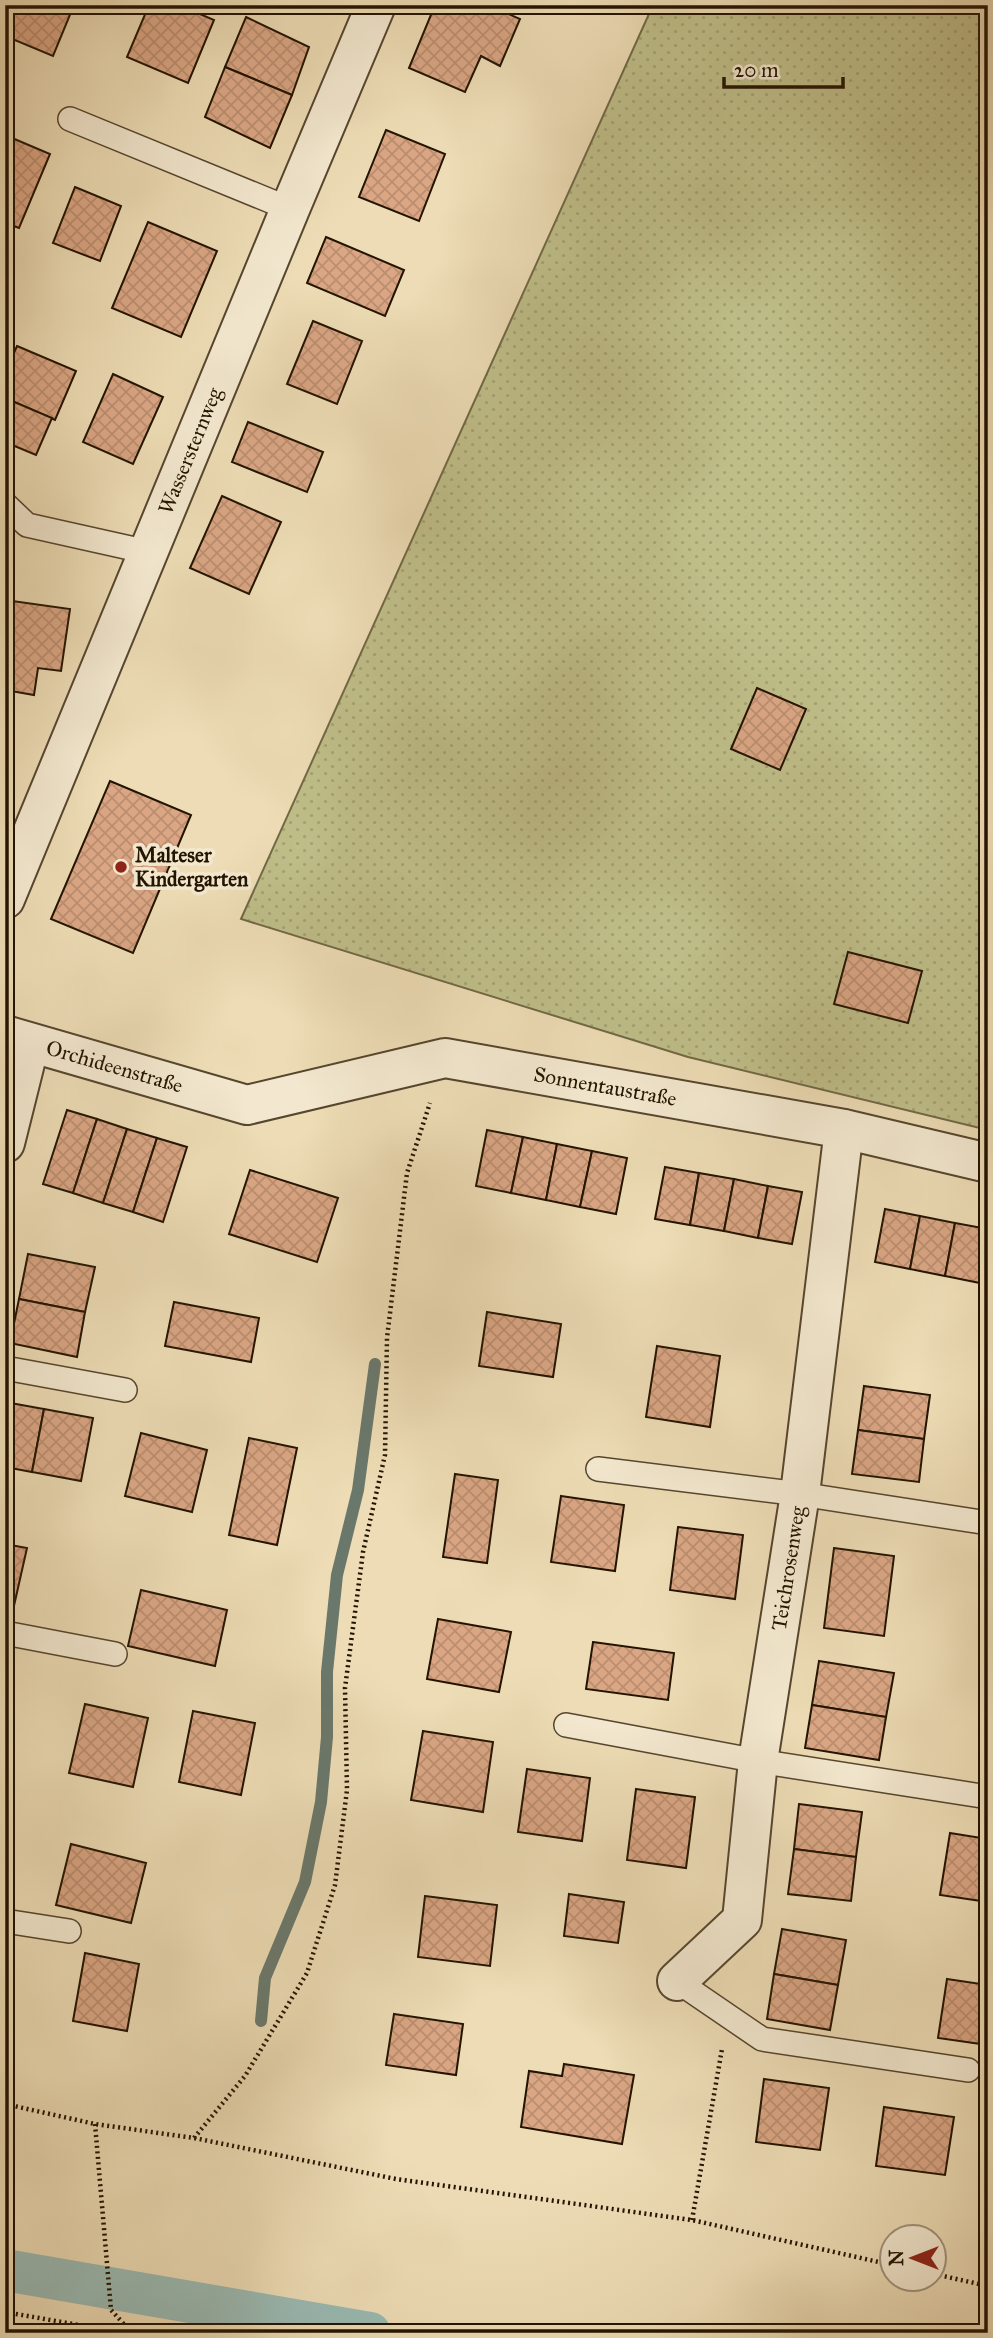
<svg xmlns="http://www.w3.org/2000/svg" width="993" height="2338" viewBox="0 0 993 2338" font-family="'IM FELL Great Primer',serif">
<defs>
<pattern id="grass-dots" width="8" height="8" patternUnits="userSpaceOnUse" patternTransform="scale(1.75)"><rect width="8" height="8" fill="#bfbe89"/><path d="M2 2h.1M6 6h.1" fill="none" stroke="#a4a274" stroke-width="1.8" stroke-linecap="round"/></pattern>
<pattern id="building-cross-hatch" width="8" height="8" patternUnits="userSpaceOnUse" patternTransform="scale(1.75)"><rect width="8" height="8" fill="#daa684"/><path d="M0 0l8 8M0 8l8-8" fill="none" stroke="#bb8e70"/></pattern>
</defs>
<rect width="100%" height="100%" fill="#eddcb5"/>
<filter id="stains"><feTurbulence type="fractalNoise" baseFrequency=".00286" numOctaves="4"/><feColorMatrix values="0 0 0 0 .2 0 0 0 0 .09 0 0 0 0 .02 0 0 0 .5 -.17"/></filter>
<radialGradient id="worn" r=".72"><stop offset=".6" stop-color="#630" stop-opacity="0"/><stop offset="1" stop-color="#630" stop-opacity=".3"/></radialGradient>
<polygon fill="url(#grass-dots)" stroke="#716945" stroke-width="2" points="653,5 988,5 988,1130 688,1057 241,919"/>
<g fill="none" stroke-linecap="round" stroke-linejoin="round">
<polyline stroke="#6a786c" stroke-width="12" points="261,2021 265,1978 305,1882 321,1802 327,1737 327,1672 337,1575 358,1490 375,1364"/>
<polyline stroke="#9abab3" stroke-width="42" points="5,2270 370,2333"/>
</g>
<g fill="url(#building-cross-hatch)" stroke="#231401" stroke-width="2">
<polygon points="16,5 74,5 53,56 5,36"/>
<polygon points="149,5 179,5 214,20 188,83 127,57"/>
<polygon points="435,5 488,5 520,19 500,66 481,56 465,92 409,68"/>
<polygon points="246,17 309,47 292,95 225,67"/>
<polygon points="225,67 292,95 270,148 205,117"/>
<polygon points="386,130 445,154 419,221 359,197"/>
<polygon points="5,135 50,154 19,228 5,223"/>
<polygon points="75,187 121,206 100,261 53,243"/>
<polygon points="148,222 217,251 181,337 112,308"/>
<polygon points="326,237 404,270 385,316 307,283"/>
<polygon points="313,321 362,341 337,404 287,384"/>
<polygon points="17,346 76,371 55,420 5,398 5,373"/>
<polygon points="113,374 163,397 133,464 83,442"/>
<polygon points="5,398 52,418 36,455 5,442"/>
<polygon points="248,422 323,452 307,492 232,462"/>
<polygon points="222,496 281,522 249,594 190,568"/>
<polygon points="5,600 70,609 61,671 38,668 34,695 5,690"/>
<polygon points="757,688 806,709 780,770 731,749"/>
<polygon points="110,781 191,815 133,953 51,919"/>
<polygon points="848,952 922,971 908,1023 834,1004"/>
<polygon points="67,1110 97,1119 73,1193 43,1184"/>
<polygon points="97,1119 127,1129 103,1203 73,1193"/>
<polygon points="127,1129 157,1138 133,1212 103,1203"/>
<polygon points="487,1130 523,1137 511,1193 476,1186"/>
<polygon points="523,1137 557,1144 546,1200 511,1193"/>
<polygon points="157,1138 187,1147 163,1222 133,1212"/>
<polygon points="557,1144 592,1151 580,1207 546,1200"/>
<polygon points="592,1151 627,1158 616,1214 580,1207"/>
<polygon points="665,1167 699,1173 690,1225 655,1219"/>
<polygon points="250,1170 338,1198 317,1262 229,1234"/>
<polygon points="699,1173 734,1179 724,1231 690,1225"/>
<polygon points="734,1179 768,1186 758,1238 724,1231"/>
<polygon points="768,1186 802,1192 792,1244 758,1238"/>
<polygon points="885,1209 920,1216 910,1269 875,1262"/>
<polygon points="920,1216 955,1223 945,1276 910,1269"/>
<polygon points="955,1223 988,1229 988,1244 980,1283 945,1276"/>
<polygon points="988,1244 988,1284 980,1283"/>
<polygon points="28,1254 95,1267 85,1312 19,1299"/>
<polygon points="19,1299 85,1312 77,1357 10,1343"/>
<polygon points="174,1302 259,1318 251,1362 165,1346"/>
<polygon points="487,1312 561,1324 553,1377 479,1366"/>
<polygon points="657,1346 720,1356 710,1427 646,1417"/>
<polygon points="864,1386 930,1395 924,1439 858,1430"/>
<polygon points="5,1402 44,1409 32,1472 5,1467"/>
<polygon points="44,1409 93,1418 81,1481 32,1472"/>
<polygon points="858,1430 924,1439 919,1482 852,1474"/>
<polygon points="141,1433 207,1450 192,1512 125,1496"/>
<polygon points="249,1438 297,1448 277,1545 229,1535"/>
<polygon points="455,1474 498,1480 487,1563 443,1557"/>
<polygon points="561,1496 624,1505 615,1571 551,1562"/>
<polygon points="678,1527 743,1535 735,1599 670,1590"/>
<polygon points="5,1544 27,1548 11,1619 5,1618"/>
<polygon points="834,1548 894,1556 884,1636 824,1628"/>
<polygon points="141,1590 227,1610 215,1666 128,1646"/>
<polygon points="988,1595 988,1633 982,1632"/>
<polygon points="438,1619 511,1632 499,1692 427,1679"/>
<polygon points="593,1642 674,1653 668,1700 586,1689"/>
<polygon points="819,1661 894,1673 886,1717 812,1705"/>
<polygon points="85,1704 148,1718 133,1787 69,1773"/>
<polygon points="812,1705 886,1717 879,1760 805,1748"/>
<polygon points="193,1711 255,1723 241,1795 179,1782"/>
<polygon points="423,1731 493,1742 483,1812 411,1800"/>
<polygon points="527,1769 590,1778 582,1841 518,1832"/>
<polygon points="636,1789 695,1797 686,1868 627,1860"/>
<polygon points="799,1804 862,1812 856,1857 794,1849"/>
<polygon points="950,1833 988,1839 988,1902 940,1895"/>
<polygon points="71,1844 146,1863 131,1923 56,1905"/>
<polygon points="794,1849 856,1857 851,1901 788,1894"/>
<polygon points="569,1894 624,1902 618,1943 564,1936"/>
<polygon points="425,1896 497,1905 490,1966 418,1957"/>
<polygon points="782,1929 846,1940 838,1985 774,1974"/>
<polygon points="85,1953 139,1964 127,2031 73,2021"/>
<polygon points="774,1974 838,1985 830,2030 767,2019"/>
<polygon points="947,1979 988,1985 988,2045 938,2038"/>
<polygon points="394,2014 463,2024 456,2075 386,2065"/>
<polygon points="564,2064 634,2075 622,2144 521,2127 529,2071 562,2076"/>
<polygon points="764,2079 829,2088 820,2150 756,2142"/>
<polygon points="884,2107 954,2117 945,2175 876,2166"/>
</g>
<g fill="none" stroke-linecap="round" stroke-linejoin="round">
<defs>
<g id="service">
<polyline points="70,119 290,209"/>
<polyline points="5,504 27,525 148,552"/>
<polyline points="5,1368 125,1390"/>
<polyline points="598,1469 800,1494 988,1523"/>
<polyline points="5,1633 115,1654"/>
<polyline points="566,1725 758,1761 988,1797"/>
<polyline points="5,1921 69,1931"/>
<polyline points="677,1981 762,2039 968,2070"/>
</g>
<g id="minor">
<path id="s1" d="M5 899 290 209 376 5"/>
<path id="s2" d="M5 1035 247 1105 445 1058 844 1129 988 1163"/>
<polyline points="5,1143 30,1043"/>
<path id="s3" d="M677 1981 742 1920 758 1761 800 1494 844 1129"/>
</g>
</defs>
<use href="#service" stroke="#56462e" stroke-width="26"/>
<use href="#minor" stroke="#56462e" stroke-width="42"/>
<g stroke="#231401" stroke-width="4.5" stroke-dasharray="2 3.5" stroke-linecap="butt">
<polyline points="5,2104 95,2124 194,2138 396,2179 692,2220 892,2265"/>
<polyline points="95,2124 111,2310 132,2333"/>
<polyline points="194,2138 245,2076 307,1973 335,1885 347,1790 345,1688 363,1552 385,1455 387,1338 407,1173 430,1103"/>
<polyline points="692,2220 722,2049"/>
<polyline points="934,2274 988,2286"/>
<polyline points="5,2312 124,2333"/>
</g>
<use href="#service" stroke="#f3e8cf" stroke-width="23"/>
<use href="#minor" stroke="#f3e8cf" stroke-width="38"/>
</g>
<circle fill="#8f2418" stroke="#f3e8cf" stroke-width="2.5" cx="121" cy="867" r="7"/>
<g text-anchor="middle" stroke-width="7" stroke-linejoin="round" paint-order="stroke">
<g font-size="21" fill="#231401" stroke="#f3e8cf">
<text dy="7" stroke="none"><textPath href="#s1" startOffset="485">Wassersternweg</textPath></text>
<text dy="7" stroke="none"><textPath href="#s2" startOffset="114">Orchideenstraße</textPath></text>
<text dy="7" stroke="none"><textPath href="#s2" startOffset="618">Sonnentaustraße</textPath></text>
<text dy="7" stroke="none"><textPath href="#s3" startOffset="444">Teichrosenweg</textPath></text>
</g>
<g font-size="21" font-weight="bold" fill="#231401" stroke="#f3e8cf" text-anchor="start">
<text x="135" y="862">Malteser<tspan x="135" dy="24">Kindergarten</tspan></text>
</g>
</g>
<rect width="993" height="2338" fill="none" stroke="#eddcb5" stroke-width="28"/>
<rect x="7" y="7" width="979" height="2324" fill="none" stroke="#231401" stroke-width="3.5"/>
<rect x="14" y="14" width="965" height="2310" fill="none" stroke="#231401" stroke-width="2"/>
<g transform="translate(913 2258) rotate(270)"><circle r="33" fill="#f3e8cf" stroke="#a0937d" stroke-width="2"/>
<path d="M0-5L12 26L0 18L-12 26Z" fill="#8f2418"/>
<text y="-10" font-size="19" font-weight="bold" text-anchor="middle" fill="#231401">N</text>
</g>
<path d="M724 77v10h119v-10" fill="none" stroke="#231401" stroke-width="3.5"/>
<text x="734" y="77" font-size="21" fill="#231401" stroke="#f3e8cf" stroke-width="5" paint-order="stroke">20 m</text>
<rect width="100%" height="100%" filter="url(#stains)"/>
<rect width="100%" height="100%" fill="url(#worn)"/>
</svg>
